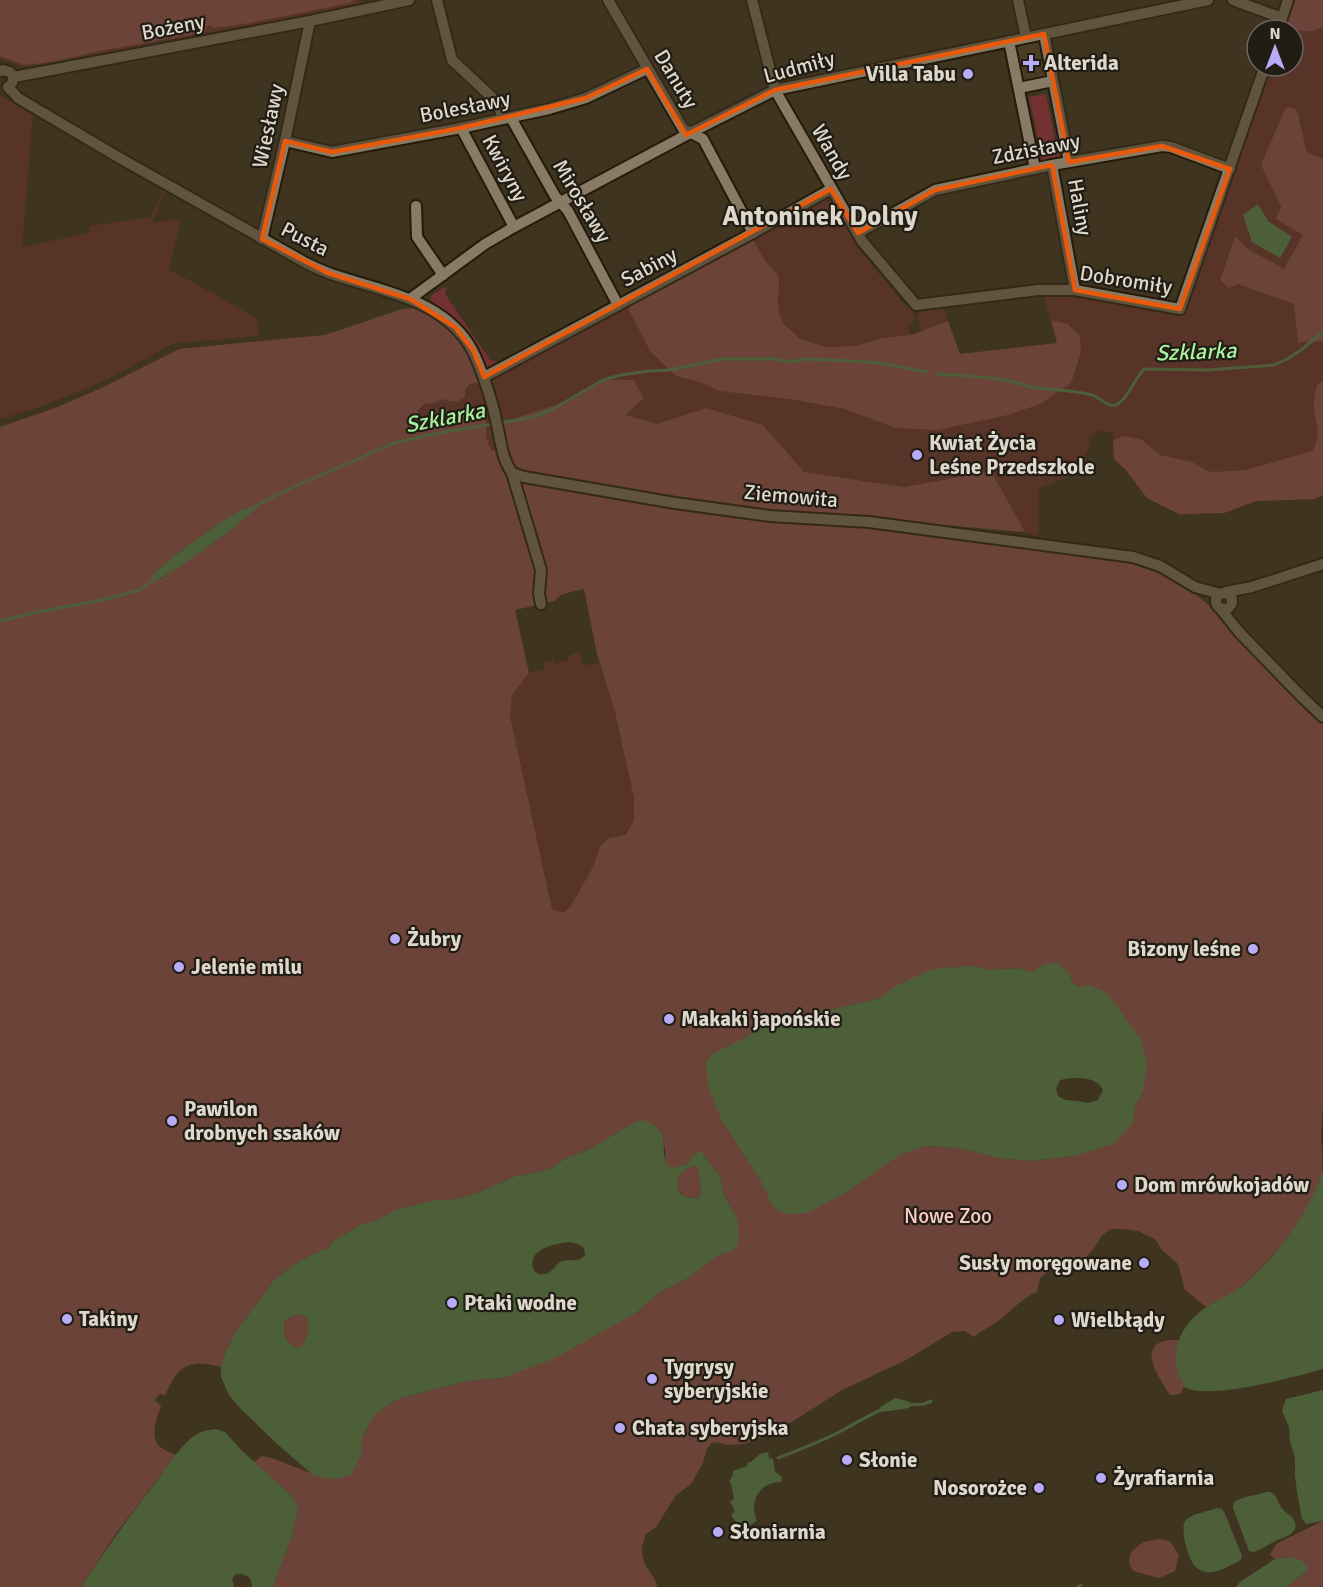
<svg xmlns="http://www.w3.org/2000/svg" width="1323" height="1587" viewBox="0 0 1323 1587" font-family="Signika,sans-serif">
<rect width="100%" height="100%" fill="#3f3420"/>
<polygon fill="#4b3d22" points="1035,41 1041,45 1047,76 1045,79 1025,83 1021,81 1015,51 1019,44"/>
<g fill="#733131">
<polygon points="354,0 359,0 360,5 33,70 32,66 25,67 0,59 0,56 24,65 52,62 100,51 204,32 207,26 210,25 214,28 250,23 350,3"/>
<path d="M1281 22C1297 29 1306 36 1323 27V495L1315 499 1256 501 1224 513 1179 514 1147 498 1126 470 1114 459 1113 433 1100 430 1090 438 1089 450 1084 456 1083 471 1039 488 1038 536 1025 532 991 471 904 487 804 472 763 425 706 408 657 424 626 417V413L644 397 635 382 632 380H603L568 401 503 422 490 379 627 306 650 351 676 376 702 383 719 391 789 399 845 409 895 428 1081 352 1080 336 1068 324 1051 320 1043 294 1075 293 1179 312 1266 66H1293V30H1278Z"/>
<polygon points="1046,94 1057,151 1062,155 1059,162 1043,163 1029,97"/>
<polygon points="0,95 33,113 22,247 89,233 90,226 150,217 162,196 160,187 165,191 152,223 181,219 169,269 257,318 259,336 175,343 102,382 40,407 0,419"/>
<polygon points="824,199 825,201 831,202 858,248 906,306 909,306 915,319 908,327 911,335 882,338 855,346 826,347 800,339 784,324 779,313 778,294 752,238"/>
<path d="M447 286 445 294 490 360 500 362 489 368 485 367C478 348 468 329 451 316 445 311 438 308 431 303V297L433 294Z"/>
<path d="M943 305 948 321 922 331C920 324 915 316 921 309Z"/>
<path d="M475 383 482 384 498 450H492L488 445 485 419C475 416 463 413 451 416 437 419 438 430 420 418L418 410 424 404 434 403 443 399 452 402 465 390 468 385Z"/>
<polygon points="579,652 583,666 599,662 615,712 634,798 634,820 626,835 609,838 600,846 593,867 570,907 563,913 552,909 510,716 512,695 529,673 545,669 544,662 554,660 555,664 569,660 568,656"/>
</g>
<g fill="#a35655" fill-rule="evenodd">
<polygon points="0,0 354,0 350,3 250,23 214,28 210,25 207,26 205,32 100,51 52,62 34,64 24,65 0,56"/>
<path d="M1291 0H1323V27C1306 36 1296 30 1281 22Z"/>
<polygon points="1290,107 1295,109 1298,114 1306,150 1308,153 1323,159 1323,341 1298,342 1294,304 1238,284 1229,288 1220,280 1235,237 1236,237 1246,248 1284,269 1303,235 1276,219 1281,208 1281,206 1261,165 1285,109"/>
<polygon points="752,238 766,262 778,275 779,283 778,302 779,313 784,324 800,339 826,347 855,346 882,338 911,335 948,321 960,354 1057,343 1051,320 1068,324 1080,336 1081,352 1071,383 1040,404 1008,415 937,430 895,428 845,409 789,399 719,391 702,383 676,376 650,351 627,306"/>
<path d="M414 308 427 311 457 334 474 362 482 384 475 383 468 385 465 390V397C458 403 452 402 443 399L434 403 424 404 418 410 420 418C441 431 443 413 462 413 466 413 469 414 472 415L477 412 483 413C489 425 483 440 492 450H498L510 475 1147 564 1184 584 1214 610 1323 723V1106C1322 1117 1321 1128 1321 1139 1322 1149 1323 1160 1322 1171 1316 1207 1270 1263 1242 1286 1232 1295 1217 1300 1206 1307L1185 1290 1178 1264 1163 1251 1155 1239 1138 1231 1122 1229H1111L1102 1235 1094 1248 1086 1257 1074 1263 1050 1270 1040 1278 1037 1292C1021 1298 1012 1311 998 1321 990 1327 982 1330 974 1337L965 1331 952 1332 906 1360 842 1390 779 1430 744 1444 727 1445 718 1442 711 1443 706 1451 703 1463 691 1484 676 1495 656 1527 646 1534C642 1544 640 1554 645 1564 649 1573 656 1577 657 1587H273L292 1536 297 1515 290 1494 254 1462 262 1456 272 1458 323 1478 361 1456 362 1438 375 1414 398 1399 467 1381 503 1378 636 1313 658 1293 688 1278 719 1255 732 1251 734 1213 724 1195 720 1176 710 1164 702 1152H697L685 1165 671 1169C663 1162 666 1158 665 1149 664 1141 662 1135 658 1128L633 1123 588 1150 568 1157 551 1168 534 1173 516 1176 477 1193 452 1200H436L395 1210 375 1221 362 1224 333 1241 328 1248 311 1255 289 1268 275 1279 234 1334 224 1356 221 1367C189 1358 177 1366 165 1396L161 1393 155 1400 161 1406C157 1418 150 1433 158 1445 162 1449 171 1453 176 1455L117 1532 81 1587H0V427L55 408 99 389 179 349 325 335 402 309ZM257 508C227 534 194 558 161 579L154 573 174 556 218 524ZM584 589 597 654 615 712 634 798V820L626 835 609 838 600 846 593 867 570 907 563 913 552 909 510 716 512 695 529 673 515 610 554 601 562 594ZM1044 964 1067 971 1074 984 1081 987 1143 1092 1135 1107 1133 1123 1074 1156 1031 1161 997 1158 959 1148 927 1146 901 1153 845 1193 774 1207 759 1178 743 1039 768 1024 881 998 955 968 974 966 990 970 1017 968 1033 972Z"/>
<polygon points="603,380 634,380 644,398 625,415 657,424 706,408 763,425 804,472 904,487 991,471 1025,532 702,504 531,475 517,470 509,456 503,422 568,401"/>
<path d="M1323 381V495L1315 499 1256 501 1224 513 1179 514 1147 498 1126 470 1114 459 1113 440 1125 436 1142 440 1160 455 1192 462 1208 471 1214 472 1246 470 1312 451C1323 436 1314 421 1314 405 1314 398 1316 392 1317 385Z"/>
<path d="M695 1166 698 1168C699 1170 701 1193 701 1195 700 1196 699 1197 698 1198 670 1200 670 1170 695 1166Z"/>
<path d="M301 1314 307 1318C310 1329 307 1336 302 1346L296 1348C286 1343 282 1332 285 1322L293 1316Z"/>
<path d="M1179 1340C1173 1360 1176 1368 1184 1387L1180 1394 1170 1395C1163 1383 1140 1353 1159 1343 1165 1340 1172 1340 1179 1340Z"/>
<polygon points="1323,1521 1323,1587 1285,1587 1306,1572 1292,1557 1275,1559 1270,1555 1276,1544"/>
<polygon points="1159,1539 1170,1541 1179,1555 1175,1571 1159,1578 1133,1571 1129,1563 1131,1552 1143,1542"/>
</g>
<g fill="#5d9258" fill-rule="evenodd">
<polygon points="1258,204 1268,221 1292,237 1280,258 1252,242 1243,215"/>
<path d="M257 505H258L257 508C239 524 220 538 201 552 185 563 170 575 152 582L150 581 154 573 174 556 218 524 239 511Z"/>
<path d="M1057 963 1067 971 1074 984 1081 987 1089 985 1107 993 1140 1038 1147 1063 1143 1092 1135 1107 1133 1123 1113 1144 1074 1156 1031 1161 997 1158 959 1148 927 1146 901 1154 845 1193 807 1213 785 1214 774 1208 759 1178 721 1119 708 1087 706 1062 712 1054 743 1039 768 1024 881 998 892 988 932 969 974 966 990 970 1017 968 1033 972 1044 964ZM1071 1078C1084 1078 1097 1078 1103 1090L1098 1100 1088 1103 1077 1101 1065 1100 1058 1096 1056 1088 1060 1080Z"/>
<path d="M642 1120C677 1129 655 1156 671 1168L685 1165 697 1152H702L710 1164 720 1176 724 1195 734 1213 738 1223 739 1237 738 1245 732 1251 719 1255 688 1278 658 1293 636 1313 555 1358 503 1378 467 1381 398 1399 375 1414 362 1438 361 1456 351 1475 336 1479 323 1478 313 1475 276 1443 240 1408 229 1395 221 1377V1367L224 1356 234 1334 275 1279 289 1268 311 1255 328 1248 333 1241 362 1224 375 1221 395 1210 436 1200H452L477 1193 516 1176 534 1173 551 1168 568 1157 588 1150 633 1123ZM695 1166 698 1168C699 1171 701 1193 701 1195 700 1196 699 1197 698 1198 670 1201 670 1170 695 1166ZM570 1242 578 1244 584 1248 585 1255C579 1263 571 1259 563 1261 555 1263 553 1273 545 1274 533 1277 529 1263 535 1255 542 1246 559 1243 570 1242ZM301 1314 307 1318C310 1329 307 1336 302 1346L296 1348C286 1343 282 1332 285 1321L293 1316Z"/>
<path d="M1323 1168V1369C1293 1377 1211 1401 1184 1387 1182 1382 1179 1376 1177 1370 1171 1345 1185 1322 1205 1308 1216 1300 1230 1295 1241 1287 1272 1263 1314 1207 1323 1168Z"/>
<polygon points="1323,1390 1323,1521 1306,1524 1302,1519 1297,1492 1295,1475 1295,1458 1290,1441 1289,1427 1282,1411 1286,1399"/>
<polygon points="895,1398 910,1402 909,1408 882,1412 879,1408"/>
<path d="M216 1429 225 1432 242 1451 290 1494 297 1506V1515L292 1536 273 1587H252L251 1580C247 1575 243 1573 236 1574L232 1579 234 1587H81C105 1551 129 1516 156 1482 166 1468 177 1451 190 1439 198 1432 206 1430 216 1429Z"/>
<path d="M768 1452 769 1458 773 1459 775 1472 782 1477 781 1482C760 1482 748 1501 757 1521L748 1526 747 1532 744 1533 731 1515 735 1511 730 1502 734 1499 731 1483 729 1481 733 1475V1471L747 1466 748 1462H751L760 1454Z"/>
<path d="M1266 1492C1277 1492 1276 1499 1281 1507 1284 1512 1291 1515 1294 1520 1301 1533 1283 1538 1275 1541 1268 1545 1261 1549 1254 1552L1249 1551 1233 1508 1234 1502C1243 1496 1255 1496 1266 1492Z"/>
<path d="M1217 1508 1222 1509 1225 1514 1242 1556 1241 1560C1231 1565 1217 1574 1205 1572 1201 1571 1196 1568 1194 1565 1188 1557 1179 1527 1186 1520 1191 1514 1209 1511 1217 1508Z"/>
<path d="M1292 1557C1298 1560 1306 1561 1308 1569L1306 1572 1285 1587H1236L1240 1582 1275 1559Z"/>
</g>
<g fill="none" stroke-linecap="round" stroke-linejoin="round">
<g stroke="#5d9258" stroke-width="3">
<path d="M937 374C962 376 1008 377 1030 387 1050 390 1073 390 1092 395 1101 398 1109 409 1118 404 1128 398 1135 378 1144 369L1207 370 1274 365 1287 359 1301 350 1323 332"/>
<polyline points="256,506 278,494 394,443 434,434 534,417 551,410 603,380 621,375 648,371 669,370 722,359 775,359 789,362 806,359 853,361 880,363 927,372"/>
<polyline points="0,621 33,613 107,599 139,590 154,580"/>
<polyline points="907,1405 924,1404 931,1401"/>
<path d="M778 1458C801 1449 823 1441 845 1429 857 1422 869 1415 883 1409"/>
<polyline points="1078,1587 1081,1585"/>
</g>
<defs>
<g id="minor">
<polyline points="437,0 452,60 498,103 503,119"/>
<polyline points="608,0 683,129 703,139 753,233"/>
<polyline points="752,0 775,90 862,241 916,305 1038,290 1075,290 1180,309 1265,66"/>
<polyline points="1018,0 1026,37"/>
<polyline points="1233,0 1282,18"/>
<polyline points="1278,30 1288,0"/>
<polyline points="1044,34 1069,162"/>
<polyline points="1009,41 1035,169"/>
<polyline points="0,71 3,70 10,72 14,77 12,83"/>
<polyline points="14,77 310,21 409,0"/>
<path d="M8 87 18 98 118 157 306 263C314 267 323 271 331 274 378 290 438 298 468 343 475 353 479 365 483 376 489 392 494 409 497 425 501 442 502 459 512 473L541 570 539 594 541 604"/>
<polyline points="1019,88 1053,81"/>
<polyline points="511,118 555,196 568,211 618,305"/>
<polyline points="461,128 514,227"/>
<polyline points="285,141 332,152 461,128 549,109 586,98 647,69"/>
<polyline points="1052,165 1075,290"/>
<polyline points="416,206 417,237 443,275"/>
<polyline points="858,233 935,190 1052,165 1162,146 1171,147 1230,169"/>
<polyline points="262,239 285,141 310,21"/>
<polyline points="410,299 485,244 514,227 690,133 775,90 1208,0"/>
<polyline points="484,377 753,233 831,189"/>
<polyline points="512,473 524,477 675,503 770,516 869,522 1133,557 1160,566 1195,587 1220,594"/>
<polyline points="1226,592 1252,587 1323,564"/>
<circle cx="1224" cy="601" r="8"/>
<polyline points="1220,608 1239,632 1302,697 1323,717"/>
</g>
</defs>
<use href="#minor" stroke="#251b08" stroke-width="14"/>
<use href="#minor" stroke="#887b65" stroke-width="10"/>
</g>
<path d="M0 0H1323V1587H0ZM1044 34 1069 162 1162 146 1230 169 1180 309 1075 290 1052 165 935 190 858 233 831 189 484 377 473 350 455 327 410 299 328 273 262 239 285 141 332 152 461 128 586 98 647 69 686 135 775 90Z" fill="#3f3420" fill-opacity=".55" fill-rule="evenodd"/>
<path fill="none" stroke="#e8590c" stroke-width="4.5" stroke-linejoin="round" d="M1044 34 1069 162 1162 146 1230 169 1180 309 1075 290 1052 165 935 190 858 233 831 189 484 377 473 350 455 327 410 299 328 273 262 239 285 141 332 152 461 128 586 98 647 69 686 135 775 90Z"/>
<g fill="#b8abf7" stroke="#211c14" stroke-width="2">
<path d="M1028 54h6v6h6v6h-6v6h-6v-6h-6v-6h6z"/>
<circle cx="968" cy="74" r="6"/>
<circle cx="917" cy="455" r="6"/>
<circle cx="395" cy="939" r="6"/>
<circle cx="1253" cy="949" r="6"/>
<circle cx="179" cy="967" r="6"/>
<circle cx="669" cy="1019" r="6"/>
<circle cx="172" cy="1121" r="6"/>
<circle cx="1122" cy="1185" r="6"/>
<circle cx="1144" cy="1263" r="6"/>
<circle cx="452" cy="1303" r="6"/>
<circle cx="67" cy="1319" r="6"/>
<circle cx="1059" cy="1320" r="6"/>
<circle cx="652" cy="1379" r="6"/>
<circle cx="620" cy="1428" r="6"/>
<circle cx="847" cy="1460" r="6"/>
<circle cx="1101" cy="1478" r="6"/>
<circle cx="1039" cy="1488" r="6"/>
<circle cx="718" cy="1532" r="6"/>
</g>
<g text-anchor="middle" stroke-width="4.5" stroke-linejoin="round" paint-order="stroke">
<g font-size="21" fill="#ded7cb" stroke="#211c14">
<text transform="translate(173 27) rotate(-11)" y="7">Bożeny</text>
<text transform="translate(799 67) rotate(-15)" y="7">Ludmiły</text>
<text transform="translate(676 79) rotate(59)" y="7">Danuty</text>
<text transform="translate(465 107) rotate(-11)" y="7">Bolesławy</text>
<text transform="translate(268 126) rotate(-78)" y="7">Wiesławy</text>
<text transform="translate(1036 149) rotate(-11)" y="7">Zdzisławy</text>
<text transform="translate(832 152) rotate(60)" y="7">Wandy</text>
<text transform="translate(505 168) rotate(62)" y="7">Kwiryny</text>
<text transform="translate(582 201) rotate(59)" y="7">Mirosławy</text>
<text transform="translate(1080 207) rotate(80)" y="7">Haliny</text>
<text transform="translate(305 239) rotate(27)" y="7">Pusta</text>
<text transform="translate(649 267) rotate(-28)" y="7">Sabiny</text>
<text transform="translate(1126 280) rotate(9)" y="7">Dobromiły</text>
<text transform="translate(791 496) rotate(5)" y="7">Ziemowita</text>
</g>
<g font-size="21" font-weight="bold" fill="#ded7cb" stroke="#211c14" text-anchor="start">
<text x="1044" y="70">Alterida</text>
<text x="956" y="81" text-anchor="end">Villa Tabu</text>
<text x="929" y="450">Kwiat Życia<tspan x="929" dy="24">Leśne Przedszkole</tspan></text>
<text x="407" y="946">Żubry</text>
<text x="1241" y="956" text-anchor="end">Bizony leśne</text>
<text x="191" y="974">Jelenie milu</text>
<text x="681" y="1026">Makaki japońskie</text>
<text x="184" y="1116">Pawilon<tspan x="184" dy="24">drobnych ssaków</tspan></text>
<text x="1134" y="1192">Dom mrówkojadów</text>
<text x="1132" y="1270" text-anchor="end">Susły moręgowane</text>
<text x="464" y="1310">Ptaki wodne</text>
<text x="79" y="1326">Takiny</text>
<text x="1071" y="1327">Wielbłądy</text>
<text x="664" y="1374">Tygrysy<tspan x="664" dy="24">syberyjskie</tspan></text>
<text x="632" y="1435">Chata syberyjska</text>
<text x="859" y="1467">Słonie</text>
<text x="1113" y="1485">Żyrafiarnia</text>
<text x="1027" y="1495" text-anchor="end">Nosorożce</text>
<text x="730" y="1539">Słoniarnia</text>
</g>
<g font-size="21" fill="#f9cbc8" stroke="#211c14">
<text x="948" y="1223">Nowe Zoo</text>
</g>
<g font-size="22" font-style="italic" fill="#a8f3a1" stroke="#211c14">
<text transform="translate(1196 351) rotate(-2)" y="8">Szklarka</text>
<text transform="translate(445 417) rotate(-11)" y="8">Szklarka</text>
</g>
<g font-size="27" font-weight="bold" fill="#ded7cb" stroke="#211c14">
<text x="820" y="225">Antoninek Dolny</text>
</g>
</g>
<g transform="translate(1275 48)"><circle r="28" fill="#211c14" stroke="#6d675d" stroke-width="1.5"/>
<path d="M0-4.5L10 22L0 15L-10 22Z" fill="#b8abf7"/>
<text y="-9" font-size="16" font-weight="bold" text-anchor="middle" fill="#ded7cb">N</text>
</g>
</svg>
